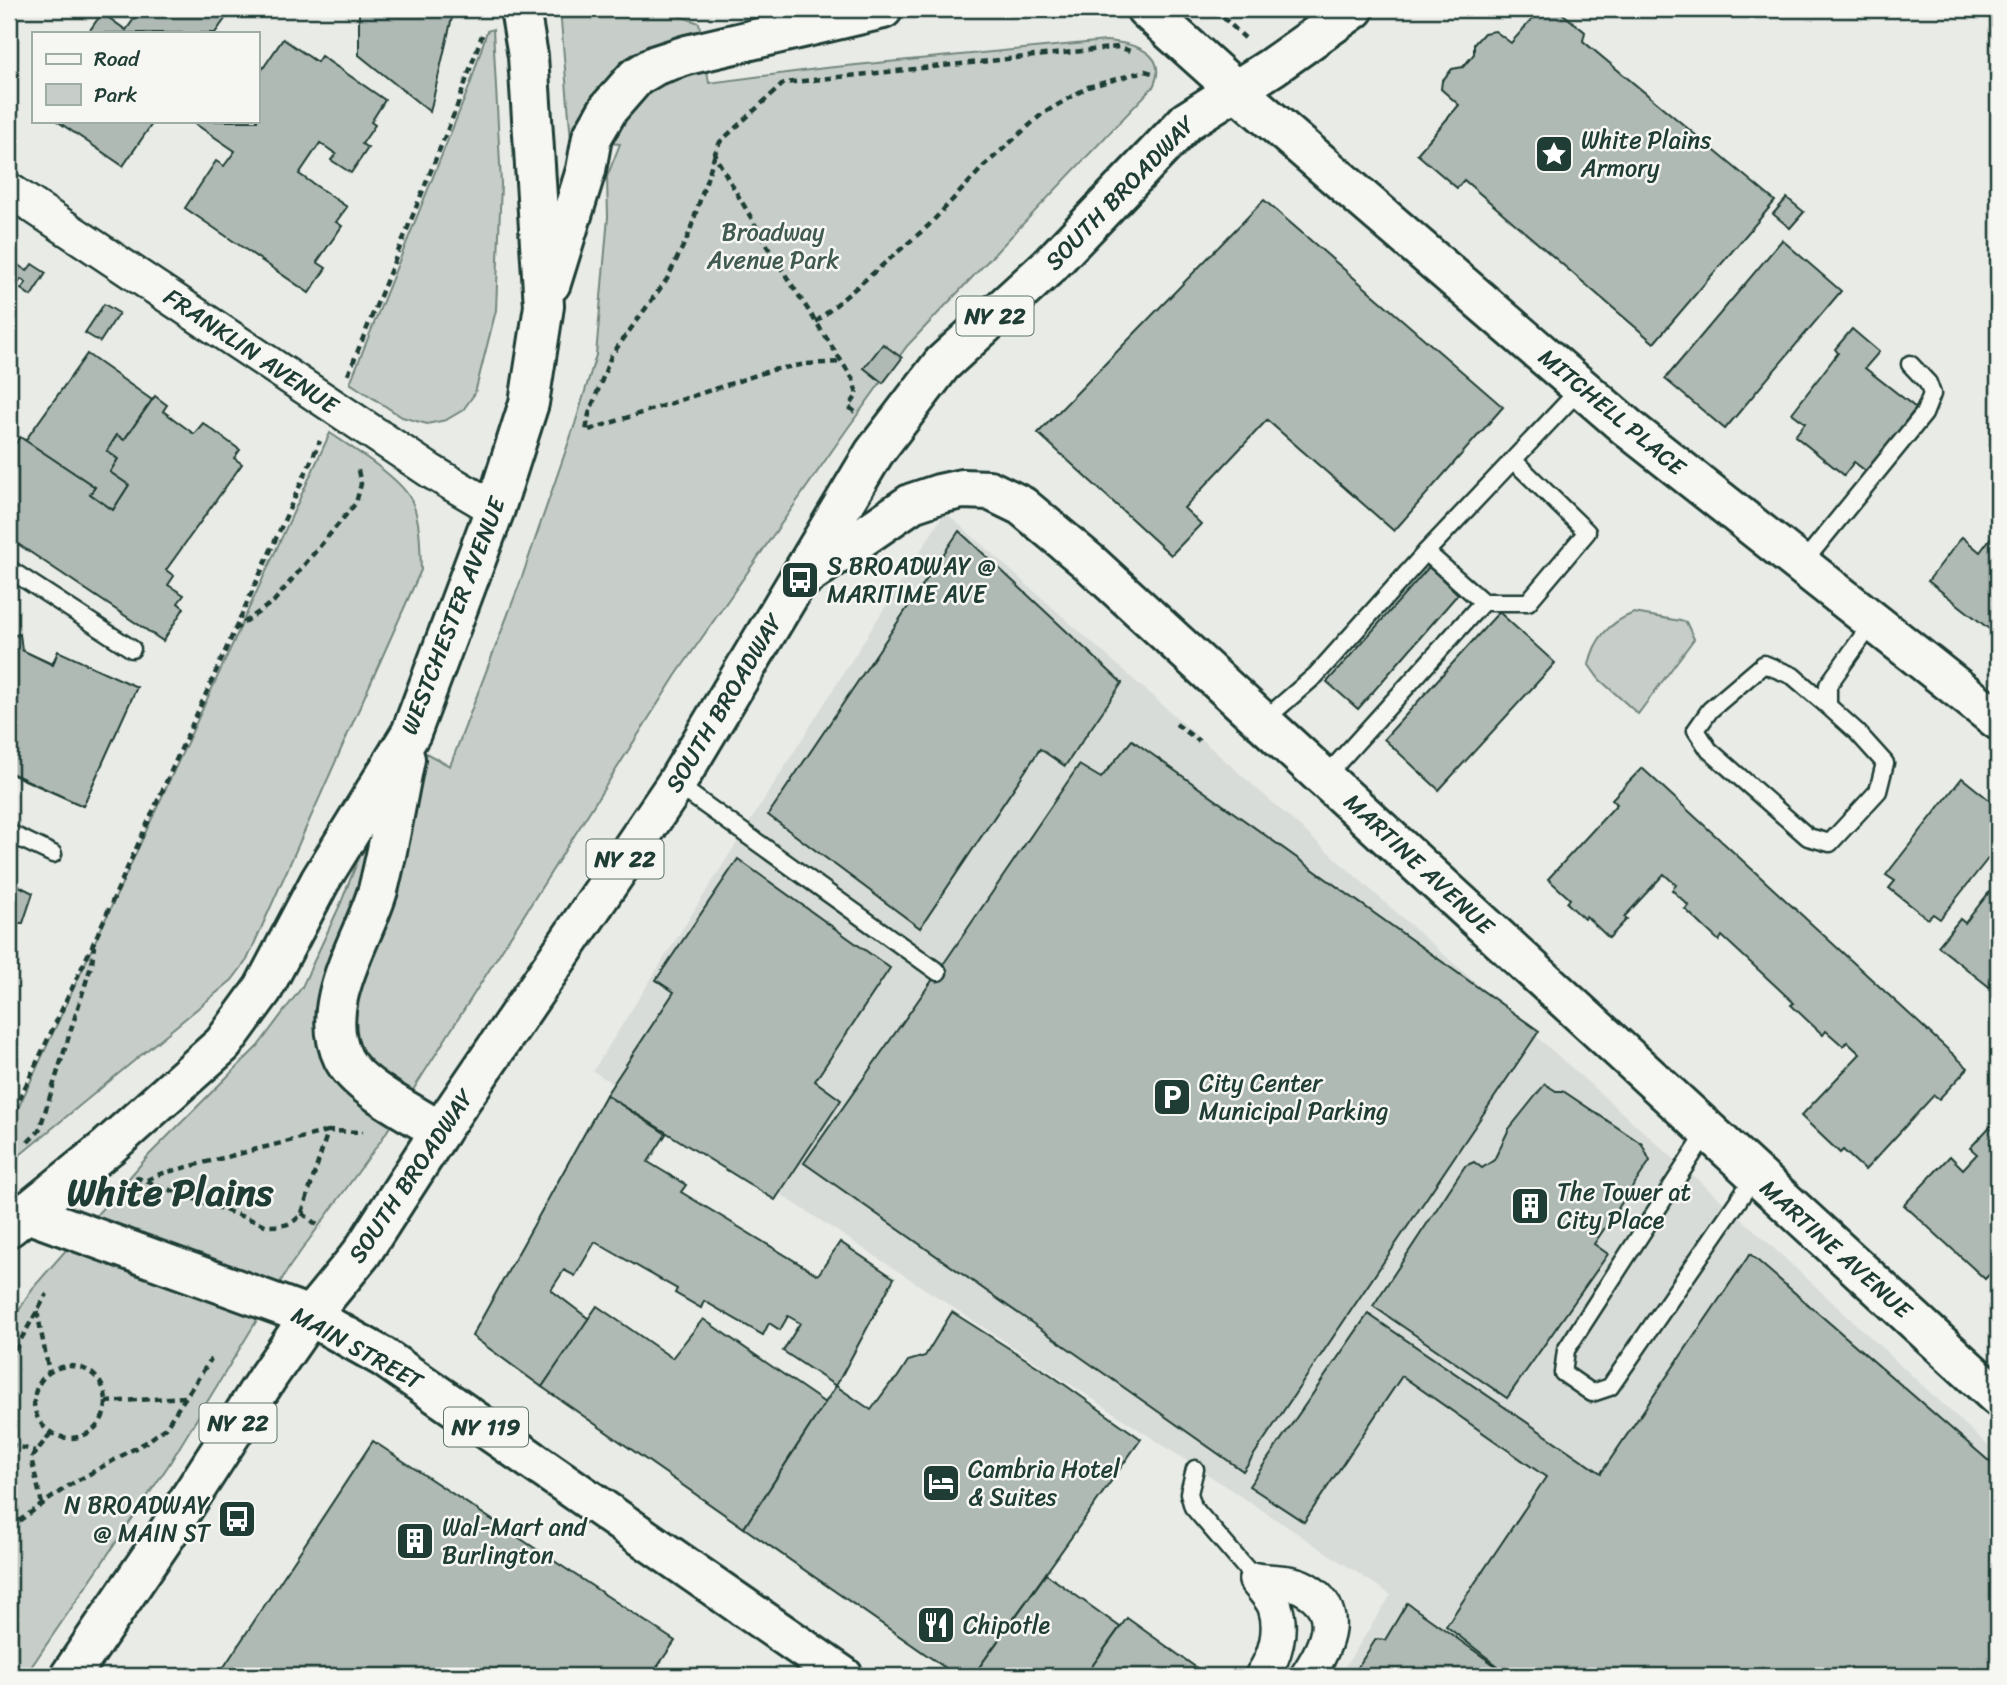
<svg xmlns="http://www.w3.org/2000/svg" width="2007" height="1685" viewBox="0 0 2007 1685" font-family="Sriracha,sans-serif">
<rect width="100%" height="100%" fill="#e9ebe7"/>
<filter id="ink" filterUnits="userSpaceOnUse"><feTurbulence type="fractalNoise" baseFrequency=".0143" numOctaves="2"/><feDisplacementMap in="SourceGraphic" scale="14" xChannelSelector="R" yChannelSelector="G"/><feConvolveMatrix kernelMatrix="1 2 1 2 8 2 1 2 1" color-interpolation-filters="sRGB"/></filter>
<g filter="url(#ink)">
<polygon fill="#d8dcd8" points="945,512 1751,1227 1998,1455 1998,1676 1339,1676 1391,1595 593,1071"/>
<g fill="#c7cec9" stroke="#73867e" stroke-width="2">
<path d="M560 9H661L699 23 709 83 825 68 1106 41C1132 43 1170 52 1153 87L907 346 845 432 676 675 382 1139 290 1266 168 1466 25 1676H9V1327L32 1289 149 1155 258 1046 302 987 340 905 405 742 450 766 521 580 575 424 596 355 608 217 607 177 620 144 571 140Z"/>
<polygon points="493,29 501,184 496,310 475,393 463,410 446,420 427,424 402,417 350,383 470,85 487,31"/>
<path d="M330 433C352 448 405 480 413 504 421 525 420 548 421 570L247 960 232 980 9 1164V1128Z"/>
<path d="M1634 613 1686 622 1694 639 1638 714 1599 679 1589 665C1594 639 1610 622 1634 613Z"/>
</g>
<g fill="#b0bab5" stroke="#1f3d34" stroke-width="2">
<polygon points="141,9 232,9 215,33 88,33 102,13 126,30"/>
<polygon points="359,9 454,9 430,112 359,55"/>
<polygon points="1541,9 1557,9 1585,32 1583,41 1775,201 1654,343 1464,180 1457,188 1417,154 1459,105 1441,89 1442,81 1452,69 1463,67 1474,54 1474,44 1484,33 1495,31 1511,43"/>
<polygon points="283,39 317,62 321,56 385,100 371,122 375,125 362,144 368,148 351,173 331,160 336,154 320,143 299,174 347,207 336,222 342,226 317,262 326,268 309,293 185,208 216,161 224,166 235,151 191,121 257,121 257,77"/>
<polygon points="57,121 154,121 123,166"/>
<polygon points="1787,198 1804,212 1790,228 1773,214"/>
<polygon points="1264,200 1503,407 1394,531 1267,420 1184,508 1201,524 1171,555 1038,433"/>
<polygon points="1782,240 1841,291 1725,429 1665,379"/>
<polygon points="9,259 27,271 32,264 46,273 31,296 21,289 26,283 21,279 9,298"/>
<polygon points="104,304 119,313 100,342 85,333"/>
<polygon points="1852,329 1879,352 1865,368 1916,408 1867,472 1854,462 1844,475 1795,436 1805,423 1792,413 1838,353 1835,349"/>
<polygon points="883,344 902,358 883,383 864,368"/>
<polygon points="87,354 152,400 124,440 117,435 107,451 118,459 110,472 129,485 113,510 90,494 95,487 25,441"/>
<polygon points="155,396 167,405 163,411 194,434 203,423 240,450 234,458 242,464 166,570 174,576 168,585 184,595 178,603 184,608 163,641 9,538 9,438 16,443 20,437 95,487 90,494 113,510 129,485 110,472 118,459 107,451 117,435 124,440"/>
<polygon points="1998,528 1998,636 1928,581 1962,537 1980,552"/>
<polygon points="959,531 1122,683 1065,766 1040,749 920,928 768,815"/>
<polygon points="1429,567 1458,594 1358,709 1327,682"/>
<polygon points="1499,612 1555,663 1439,790 1384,739"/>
<polygon points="20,634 21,650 52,664 58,652 136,687 83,806 9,773 9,636"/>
<polygon points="20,635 22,650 53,665 58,651 137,687 83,806 9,772 9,636"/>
<polygon points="1132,740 1539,1031 1243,1471 804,1163 938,972 1079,765 1101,778"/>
<polygon points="1642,768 1968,1068 1939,1099 1934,1095 1865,1170 1843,1150 1840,1153 1801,1116 1860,1054 1847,1042 1843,1046 1826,1031 1823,1035 1791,1005 1794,1003 1722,936 1719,941 1685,909 1689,906 1672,890 1676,885 1664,874 1624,917 1627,919 1609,938 1586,916 1584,919 1567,903 1570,899 1548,879 1617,804 1612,799"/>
<polygon points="1962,778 1998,807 1998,846 1940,919 1933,914 1928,919 1889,888 1895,881 1886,875"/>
<polygon points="738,859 890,968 815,1081 841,1100 775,1200 606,1095 674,992 656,980"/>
<polygon points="9,881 33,893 23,923 19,923 14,934 9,932"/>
<polygon points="1998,881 1998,994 1938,946 1960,919 1965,923"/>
<polygon points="1545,1084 1556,1091 1563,1091 1642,1144 1650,1161 1594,1244 1608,1254 1507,1398 1373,1306 1465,1166 1474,1162 1482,1168 1494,1160 1509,1129"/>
<polygon points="606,1095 666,1134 648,1162 686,1185 681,1192 818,1275 840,1242 894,1278 836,1386 783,1351 800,1323 788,1316 780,1330 769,1323 763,1335 704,1301 701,1308 675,1293 677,1289 595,1242 575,1276 564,1270 551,1290 589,1319 542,1387 472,1336"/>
<polygon points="1998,1118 1998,1265 1985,1279 1904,1205 1950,1156 1963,1169 1977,1154 1970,1148"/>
<polygon points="1750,1254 1998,1469 1998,1676 1511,1676 1446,1626 1546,1477 1402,1376 1304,1522 1249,1486 1368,1314 1601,1473"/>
<polygon points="597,1306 672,1358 703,1319 825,1403 744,1528 542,1387"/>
<polygon points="952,1312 1051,1375 1141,1439 973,1676 957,1676 744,1528 836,1386 871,1410 890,1384 897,1378 908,1361 925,1356"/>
<polygon points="373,1441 675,1641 651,1676 218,1676"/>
<polygon points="1046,1574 1120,1627 1085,1676 973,1676"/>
<polygon points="1407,1603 1510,1676 1352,1676 1376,1639 1385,1640"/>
<polygon points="1127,1618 1201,1671 1197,1676 1085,1676"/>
</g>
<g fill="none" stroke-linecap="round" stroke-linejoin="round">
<defs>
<g id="service">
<polyline points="1801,565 1924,414 1932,394 1928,383 1910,364"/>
<polyline points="9,569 132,649"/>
<polyline points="1483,602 1528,602 1587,532 1513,460"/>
<polyline points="1828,706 1793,676 1764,664 1710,710 1696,730 1709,750 1808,837 1830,843 1878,791 1885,763 1857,732 1828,706 1828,685 1873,622"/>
<polyline points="1263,721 1316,675 1426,552 1581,388"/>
<polyline points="1325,777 1483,602 1426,552"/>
<polyline points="676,784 938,972"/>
<polyline points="9,833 53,854"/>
<polyline points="1707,1132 1566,1350 1563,1373 1592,1393 1610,1387 1755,1176"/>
<polyline points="1195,1469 1189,1493 1193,1507 1256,1580"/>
</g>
<g id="minor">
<polyline points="9,190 432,472 495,509"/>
<path d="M1256 1580C1270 1582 1292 1581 1304 1588 1344 1610 1327 1646 1307 1676"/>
<path d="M1256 1580C1262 1588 1272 1598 1275 1607 1283 1630 1275 1657 1262 1676"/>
</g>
<polyline id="tertiary" points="1236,90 1628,428 1998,720"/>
<polyline id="secondary" points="800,580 912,503 939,494 962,489 989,490 1022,506 1090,563 1998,1397"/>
<g id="primary">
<polyline points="1146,9 1236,90"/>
<polyline points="551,283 586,170 592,137 609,108 636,77 656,65 687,55 883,9"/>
<path d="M405 759C396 803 389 847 378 890 363 941 317 1004 343 1058 357 1087 412 1113 440 1131"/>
<polyline points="24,1212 310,1316 383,1357 843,1676"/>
<polyline points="9,1227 108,1147 223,1044 263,989 320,881 411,733 495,509 529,403 544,306 528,56 520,9"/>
<polyline points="70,1676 168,1532 269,1375 310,1316 361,1254 440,1131 676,784 874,453 942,364 1050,265 1187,121 1272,67 1354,9"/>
</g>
</defs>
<use href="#service" stroke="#1f3d34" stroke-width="21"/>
<use href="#minor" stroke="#1f3d34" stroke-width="38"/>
<use href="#tertiary" stroke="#1f3d34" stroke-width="44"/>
<use href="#secondary" stroke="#1f3d34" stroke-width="44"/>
<use href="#primary" stroke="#1f3d34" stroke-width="44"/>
<g stroke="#1f3d34" stroke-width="4.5" stroke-dasharray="7 5" stroke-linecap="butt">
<polyline points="1214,9 1245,38"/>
<polyline points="715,154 689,234 667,279 611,356 589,414 586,431 772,370 807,364 841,362"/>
<polyline points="816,322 928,226 984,166 1042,114 1088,87 1145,71 1156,74"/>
<polyline points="348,375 456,109 482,35"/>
<polyline points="855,412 849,407 857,395 853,379 777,262 718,161 715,153 720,142 784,83 1119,47 1130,51"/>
<polyline points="234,630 274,601 356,503 361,484 357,466"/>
<polyline points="1176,724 1199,741"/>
<polyline points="9,1121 94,942 320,441"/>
<polyline points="28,1142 39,1131 92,963 94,946"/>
<path d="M135 1177 268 1226C283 1226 292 1226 302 1213L321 1228"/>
<polyline points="147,1180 160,1174 328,1131"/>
<polyline points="302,1213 328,1131 363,1132"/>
<polyline points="37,1311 49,1372"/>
<polyline points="9,1360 47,1294"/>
<circle cx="70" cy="1402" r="36"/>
<polyline points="106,1402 185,1397"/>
<polyline points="9,1444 35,1451"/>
<polyline points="42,1504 31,1458 51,1433"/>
<polyline points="9,1528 68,1486 148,1441 165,1428 211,1359"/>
</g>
<use href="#service" stroke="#f6f6f2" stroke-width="16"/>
<use href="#minor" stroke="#f6f6f2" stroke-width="33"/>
<use href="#tertiary" stroke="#f6f6f2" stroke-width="38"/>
<use href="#secondary" stroke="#f6f6f2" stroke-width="38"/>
<use href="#primary" stroke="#f6f6f2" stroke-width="38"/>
</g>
</g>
<defs>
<symbol id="sight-square" viewBox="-11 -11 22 22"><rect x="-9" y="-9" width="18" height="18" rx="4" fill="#1f3d34" stroke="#f6f6f2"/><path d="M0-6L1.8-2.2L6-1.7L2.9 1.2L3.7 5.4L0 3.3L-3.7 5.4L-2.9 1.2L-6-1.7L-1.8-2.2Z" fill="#fff"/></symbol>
<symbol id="bus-square" viewBox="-11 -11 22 22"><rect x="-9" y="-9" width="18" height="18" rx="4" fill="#1f3d34" stroke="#f6f6f2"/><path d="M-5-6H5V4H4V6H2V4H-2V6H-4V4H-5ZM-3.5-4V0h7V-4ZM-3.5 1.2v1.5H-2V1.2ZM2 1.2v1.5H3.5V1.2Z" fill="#fff"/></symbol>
<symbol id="parking-square" viewBox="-11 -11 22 22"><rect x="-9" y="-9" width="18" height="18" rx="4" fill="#1f3d34" stroke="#f6f6f2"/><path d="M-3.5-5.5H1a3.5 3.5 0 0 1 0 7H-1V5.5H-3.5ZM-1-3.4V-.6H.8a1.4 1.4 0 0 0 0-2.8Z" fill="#fff"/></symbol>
<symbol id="building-square" viewBox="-11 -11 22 22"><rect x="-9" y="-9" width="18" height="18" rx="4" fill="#1f3d34" stroke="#f6f6f2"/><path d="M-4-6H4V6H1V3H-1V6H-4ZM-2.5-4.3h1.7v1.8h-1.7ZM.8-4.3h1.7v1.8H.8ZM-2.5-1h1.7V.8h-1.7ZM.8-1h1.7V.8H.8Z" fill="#fff"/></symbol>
<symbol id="hotel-square" viewBox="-11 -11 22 22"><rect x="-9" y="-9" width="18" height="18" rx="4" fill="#1f3d34" stroke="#f6f6f2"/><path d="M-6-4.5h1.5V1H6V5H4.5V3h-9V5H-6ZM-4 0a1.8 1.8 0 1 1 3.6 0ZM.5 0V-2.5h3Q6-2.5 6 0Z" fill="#fff"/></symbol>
<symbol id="restaurant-square" viewBox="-11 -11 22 22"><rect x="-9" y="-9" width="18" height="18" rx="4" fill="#1f3d34" stroke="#f6f6f2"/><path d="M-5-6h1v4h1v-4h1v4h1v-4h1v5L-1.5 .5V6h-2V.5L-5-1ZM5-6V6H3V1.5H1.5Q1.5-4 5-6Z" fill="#fff"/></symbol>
</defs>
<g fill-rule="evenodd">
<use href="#sight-square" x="1532" y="132" width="44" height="44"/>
<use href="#bus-square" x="778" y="558" width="44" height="44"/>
<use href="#parking-square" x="1150" y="1075" width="44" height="44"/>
<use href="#building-square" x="1508" y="1184" width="44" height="44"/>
<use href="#hotel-square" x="919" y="1461" width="44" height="44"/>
<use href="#bus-square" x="215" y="1497" width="44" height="44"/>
<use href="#building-square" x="393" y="1519" width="44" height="44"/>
<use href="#restaurant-square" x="914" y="1603" width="44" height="44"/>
</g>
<g text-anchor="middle" stroke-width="5" stroke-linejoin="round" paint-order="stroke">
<g fill="#f6f6f2" stroke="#60746d" stroke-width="2">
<rect x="956.5" y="296.5" width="77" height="39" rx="5"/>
<rect x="586.5" y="839.5" width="77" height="39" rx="5"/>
<rect x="199.5" y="1403.5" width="77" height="39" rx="5"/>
<rect x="444" y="1407.5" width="84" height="39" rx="5"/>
</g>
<g font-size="23" font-weight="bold" fill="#1f3d34">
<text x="995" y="324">NY 22</text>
<text x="625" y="867">NY 22</text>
<text x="238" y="1431">NY 22</text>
<text x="486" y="1435">NY 119</text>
</g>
<g font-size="24" fill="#1f3d34" stroke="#f6f6f2" text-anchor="start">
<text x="1581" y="148">White Plains<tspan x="1581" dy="28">Armory</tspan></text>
<text x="827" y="574">S BROADWAY @<tspan x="827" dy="28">MARITIME AVE</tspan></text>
<text x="1199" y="1091">City Center<tspan x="1199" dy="28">Municipal Parking</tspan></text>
<text x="1557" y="1200">The Tower at<tspan x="1557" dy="28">City Place</tspan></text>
<text x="968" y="1477">Cambria Hotel<tspan x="968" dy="28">&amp; Suites</tspan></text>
<text x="210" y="1513" text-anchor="end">N BROADWAY<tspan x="210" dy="28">@ MAIN ST</tspan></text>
<text x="442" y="1535">Wal-Mart and<tspan x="442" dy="28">Burlington</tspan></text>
<text x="963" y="1633">Chipotle</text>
</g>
<g font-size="24" fill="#1f3d34" stroke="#f6f6f2">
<text transform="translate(1120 193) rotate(-46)" y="8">SOUTH BROADWAY</text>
<text transform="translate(251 351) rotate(34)" y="8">FRANKLIN AVENUE</text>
<text transform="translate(1612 412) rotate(40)" y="8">MITCHELL PLACE</text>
<text transform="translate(453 616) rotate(-69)" y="8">WESTCHESTER AVENUE</text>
<text transform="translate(724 703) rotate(-59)" y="8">SOUTH BROADWAY</text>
<text transform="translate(1419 864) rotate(43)" y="8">MARTINE AVENUE</text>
<text transform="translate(411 1176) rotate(-56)" y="8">SOUTH BROADWAY</text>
<text transform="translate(1836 1249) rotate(42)" y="8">MARTINE AVENUE</text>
<text transform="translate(357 1348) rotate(29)" y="8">MAIN STREET</text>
</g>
<g font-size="24" fill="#415a52" stroke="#f6f6f2">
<text x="773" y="240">Broadway<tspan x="773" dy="28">Avenue Park</tspan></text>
</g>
<g font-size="38" font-weight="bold" fill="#1f3d34" stroke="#f6f6f2">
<text x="170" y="1205">White Plains</text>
</g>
</g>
<rect width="2007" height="1685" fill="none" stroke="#f6f6f2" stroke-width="35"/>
<rect x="18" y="18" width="1972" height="1650" fill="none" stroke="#1f3d34" stroke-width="2.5" filter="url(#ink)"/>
<rect x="32" y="32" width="228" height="91" fill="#f6f6f2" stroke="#a0aca6" stroke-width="2"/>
<rect x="46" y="54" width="35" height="10" fill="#f6f6f2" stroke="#a0aca6" stroke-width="2"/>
<text x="94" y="66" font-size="21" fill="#1f3d34">Road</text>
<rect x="46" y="84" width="35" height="21" fill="#c7cec9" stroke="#a0aca6" stroke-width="2"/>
<text x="94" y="102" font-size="21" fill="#1f3d34">Park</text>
</svg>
